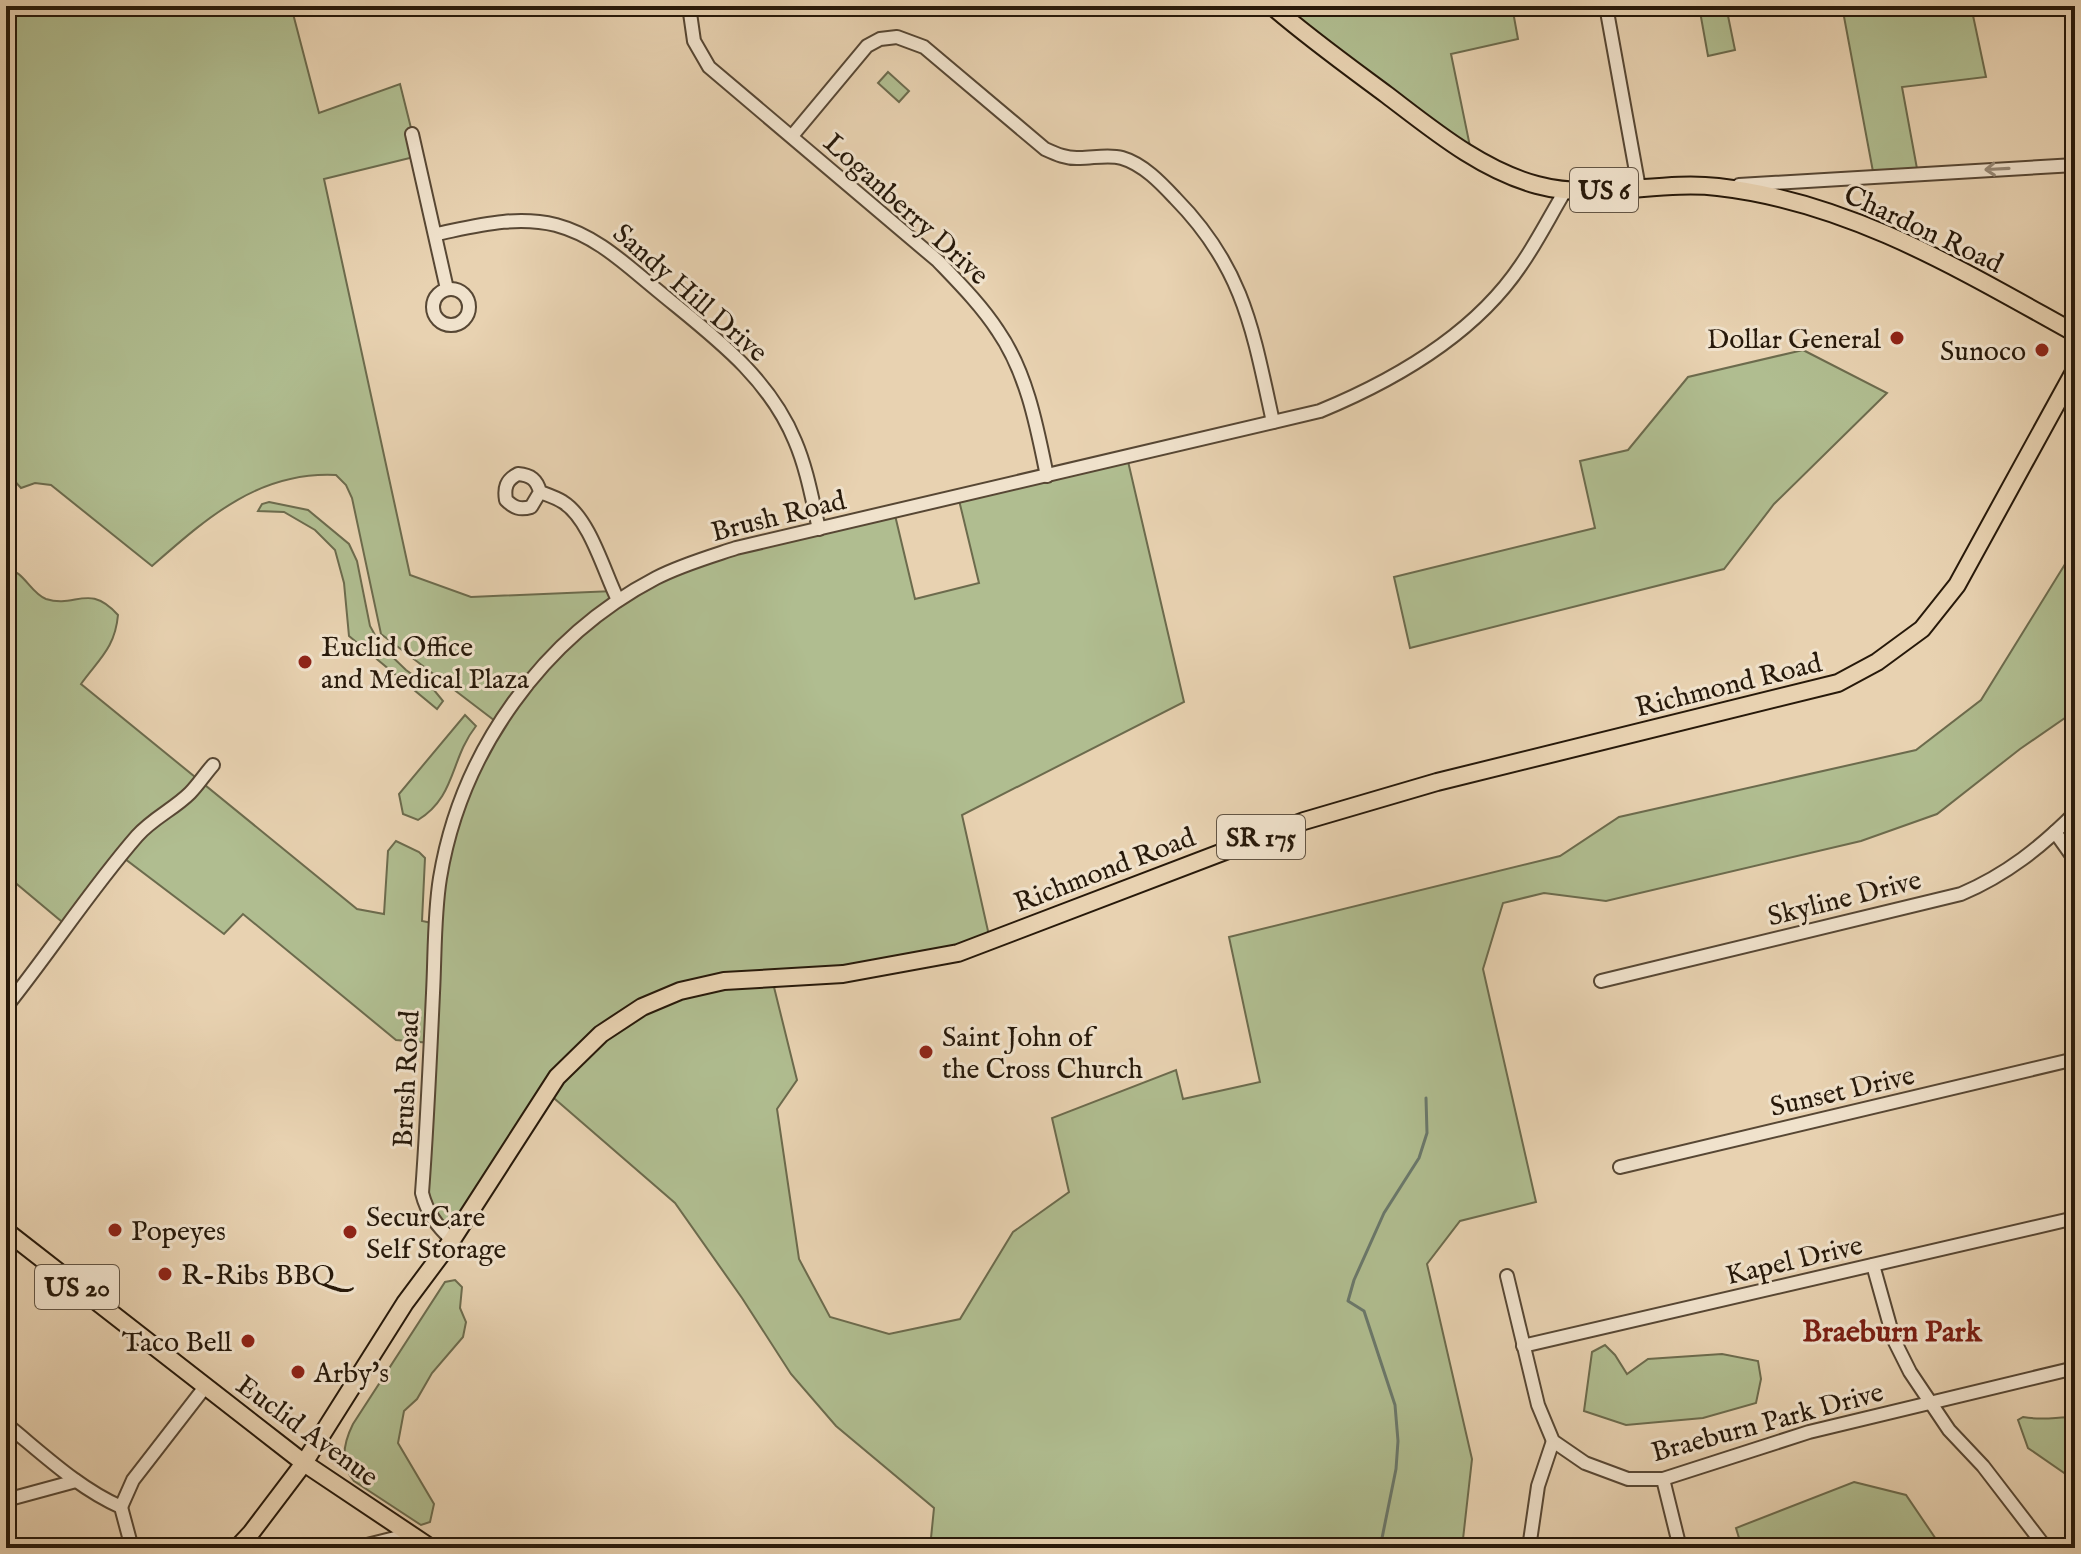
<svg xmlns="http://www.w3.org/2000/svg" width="2081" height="1554" viewBox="0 0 2081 1554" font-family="'IM FELL English',serif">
<rect width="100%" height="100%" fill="#e8d2b1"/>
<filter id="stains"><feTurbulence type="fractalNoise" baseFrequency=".0025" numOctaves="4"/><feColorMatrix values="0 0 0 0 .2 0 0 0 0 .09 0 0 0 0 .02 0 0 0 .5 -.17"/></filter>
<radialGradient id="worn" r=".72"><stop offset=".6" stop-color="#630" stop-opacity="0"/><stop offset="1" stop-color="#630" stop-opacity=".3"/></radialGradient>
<g fill="#b0bd90" stroke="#6c6b4d" stroke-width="2">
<path d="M6 6H291L319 113 400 84 418 156 324 179 410 575 471 597 614 591 619 600 691 562 894 511 915 599 979 583 958 496 1127 457 1184 702 962 815 990 940 772 979 797 1080 777 1109 799 1259 830 1317 889 1334 960 1319 1013 1232 1069 1192 1052 1118 1176 1070 1183 1099 1260 1082 1229 937 1560 856 1619 817 1916 750 1981 700 2075 548V711L2020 749 1937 814 1861 841 1606 901 1544 893 1503 903 1483 969 1536 1202 1460 1221 1427 1264 1472 1459 1462 1548H930L934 1508 836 1426 791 1374 742 1298 675 1203 548 1093 452 1240 425 1206 431 1043 396 1040 243 914 224 934 121 856 67 926 6 875V569C24 570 30 593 46 599 76 609 88 582 118 615 115 648 99 659 81 684L357 909 384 914 388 851 396 841 419 852 425 858 422 921 437 924 457 806 499 724 381 634 352 498 346 485 336 475C258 471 206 519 152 566L51 485 35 483 21 488 11 477 6 482Z"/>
<polygon points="1272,6 1512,6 1518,39 1451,54 1472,156"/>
<polygon points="1699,6 1726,6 1735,50 1708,56"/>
<polygon points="1842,6 1971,6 1986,77 1902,87 1918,174 1874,177"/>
<polygon points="888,72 909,91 899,102 878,83"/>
<polygon points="1803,350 1887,393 1774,504 1724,569 1410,648 1394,577 1595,528 1580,461 1628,450 1688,377"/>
<polygon points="269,502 308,510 349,544 357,561 370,626 381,646 406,670 434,690 443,701 437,709 349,636 344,583 335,550 315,530 284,512 258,511 262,504"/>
<path d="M465 715 476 726C450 759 456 797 418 820L403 814 399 794Z"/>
<path d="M455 1280 462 1287 460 1308 466 1322 463 1337 432 1373 417 1399 404 1411 398 1443 434 1504 430 1522 421 1525 354 1481C339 1464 344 1442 353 1424L445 1282Z"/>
<polygon points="1605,1345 1615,1355 1627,1374 1648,1359 1722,1354 1758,1361 1761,1379 1756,1403 1703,1418 1626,1425 1584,1411 1592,1352"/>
<path d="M2023 1417C2044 1421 2054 1417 2075 1417V1484L2067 1475 2028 1448 2018 1420Z"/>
<polygon points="1854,1482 1906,1495 1942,1548 1742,1548 1736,1528"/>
</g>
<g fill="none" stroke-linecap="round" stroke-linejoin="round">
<polyline stroke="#6a786b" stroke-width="3" points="1380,1548 1396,1469 1398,1441 1395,1405 1364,1311 1348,1301 1354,1280 1384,1213 1419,1158 1427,1133 1426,1098"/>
<defs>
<g id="minor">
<path d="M689 6 694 41 709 67 938 261C959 283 981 305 998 331 1027 373 1037 427 1047 476"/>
<polyline points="1606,6 1639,188"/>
<polyline points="412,134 447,289"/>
<path d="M792 136 867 46 880 39 897 37 924 47 1045 149C1056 154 1067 159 1080 158 1093 158 1109 154 1122 158 1143 164 1161 183 1175 198 1244 268 1253 331 1273 422"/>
<polyline points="1739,185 2075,165"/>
<path d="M436 234C476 226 515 215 556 225 597 236 625 264 657 290 710 334 768 375 795 441 807 469 812 499 819 529"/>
<circle cx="451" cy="307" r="18"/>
<path d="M540 492 531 507C520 510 514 508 506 500 504 488 506 480 518 474 531 475 537 480 540 492 548 495 557 498 563 502 590 519 604 572 618 600"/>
<polyline points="2055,832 2075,860"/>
<path d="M1601 981 1961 894C2006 875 2041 847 2075 813"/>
<path d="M6 1007C51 951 90 890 137 836 153 818 174 809 190 793 198 785 205 774 213 765"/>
<polyline points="1620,1167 2075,1059"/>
<path d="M452 1240C437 1226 427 1213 422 1193 427 1126 430 1060 433 993 435 955 434 915 440 878 461 751 543 637 656 578 681 565 709 557 736 548L1320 411C1395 380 1474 335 1521 265 1537 242 1550 216 1565 191"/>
<polyline points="1873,1265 1894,1340 1910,1372 1949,1430 1983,1466 2046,1548"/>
<polyline points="1507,1276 1538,1405 1553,1441 1585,1463 1628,1479 1663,1479 1809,1432 2075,1368"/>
<polyline points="1523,1346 2075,1218"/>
<path d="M6 1424C43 1454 78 1488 121 1507L132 1548"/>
<polyline points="1663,1479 1680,1548"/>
<polyline points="6,1500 76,1481"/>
<polyline points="121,1507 133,1480 205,1387"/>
<polyline points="355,1548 411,1534"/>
<polyline points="1529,1548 1538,1486 1553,1441"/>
<polyline points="2064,1548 2075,1543"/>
</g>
<g id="major">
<path d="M1272 6C1309 38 1348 66 1387 95 1433 130 1481 170 1537 185 1596 201 1659 180 1718 187 1850 202 1961 270 2075 333"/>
<polyline points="6,1231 304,1463 431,1548"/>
<polyline points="237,1548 251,1533 304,1463 405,1303 452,1240 557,1077 601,1034 642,1007 680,991 724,981 843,974 958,953 1304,821 1437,782 1838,683 1877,662 1922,629 1957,585 2075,370"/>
</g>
</defs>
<use href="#minor" stroke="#574734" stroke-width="16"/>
<use href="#major" stroke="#27190a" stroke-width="20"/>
<use href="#minor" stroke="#f0e2cc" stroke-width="12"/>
<use href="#major" stroke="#e8d2b1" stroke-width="16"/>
</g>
<defs><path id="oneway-shaft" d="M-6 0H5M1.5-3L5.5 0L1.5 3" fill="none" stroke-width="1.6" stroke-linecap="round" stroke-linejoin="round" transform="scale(2)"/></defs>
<use stroke="#968875" href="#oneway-shaft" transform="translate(1997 169) rotate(177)"/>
<g fill="#8f2418" stroke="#f0e2cc" stroke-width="3">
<circle cx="1897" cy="338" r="8"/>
<circle cx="2042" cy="350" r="8"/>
<circle cx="305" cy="662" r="8"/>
<circle cx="926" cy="1052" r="8"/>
<circle cx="115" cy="1230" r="8"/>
<circle cx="350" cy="1232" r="8"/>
<circle cx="165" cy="1274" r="8"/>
<circle cx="248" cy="1341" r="8"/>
<circle cx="298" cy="1372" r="8"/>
</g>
<g text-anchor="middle" stroke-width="6" stroke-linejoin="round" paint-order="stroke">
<g fill="#f0e2cc" stroke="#635544" stroke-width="2">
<rect x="1570" y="168" width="68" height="44" rx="6"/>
<rect x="1217" y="815" width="88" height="44" rx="6"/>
<rect x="35" y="1265" width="84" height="44" rx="6"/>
</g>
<g font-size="26" font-weight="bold" fill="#27190a">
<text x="1604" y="199">US 6</text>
<text x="1261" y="846">SR 175</text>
<text x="77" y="1296">US 20</text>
</g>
<g font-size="28" fill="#27190a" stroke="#f0e2cc">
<text transform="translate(907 208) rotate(42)" y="10">Loganberry Drive</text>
<text transform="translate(1924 228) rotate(25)" y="10">Chardon Road</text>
<text transform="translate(691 292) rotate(41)" y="10">Sandy Hill Drive</text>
<text transform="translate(778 515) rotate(-14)" y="10">Brush Road</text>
<text transform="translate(1728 684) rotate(-14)" y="10">Richmond Road</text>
<text transform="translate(1104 869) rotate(-21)" y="10">Richmond Road</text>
<text transform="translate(1844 897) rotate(-14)" y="10">Skyline Drive</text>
<text transform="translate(405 1079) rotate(-87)" y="10">Brush Road</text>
<text transform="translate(1842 1090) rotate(-13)" y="10">Sunset Drive</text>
<text transform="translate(1794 1259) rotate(-13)" y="10">Kapel Drive</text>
<text transform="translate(1767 1421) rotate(-15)" y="10">Braeburn Park Drive</text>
<text transform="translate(308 1430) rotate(36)" y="10">Euclid Avenue</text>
</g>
<g font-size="28" fill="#27190a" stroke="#f0e2cc" text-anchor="start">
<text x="1881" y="348" text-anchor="end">Dollar General</text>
<text x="2026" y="360" text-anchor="end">Sunoco</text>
<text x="321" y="656">Euclid Office<tspan x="321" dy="32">and Medical Plaza</tspan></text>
<text x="942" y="1046">Saint John of<tspan x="942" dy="32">the Cross Church</tspan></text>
<text x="366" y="1226">SecurCare<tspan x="366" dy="32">Self Storage</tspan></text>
<text x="131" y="1240">Popeyes</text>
<text x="181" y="1284">R-Ribs BBQ</text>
<text x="232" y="1351" text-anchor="end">Taco Bell</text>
<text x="314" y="1382">Arby's</text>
</g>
<g font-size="30" font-weight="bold" fill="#7a1f14" stroke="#f0e2cc">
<text x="1892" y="1341">Braeburn Park</text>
</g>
</g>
<rect width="2081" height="1554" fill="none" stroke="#e8d2b1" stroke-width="32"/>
<rect x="8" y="8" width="2065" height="1538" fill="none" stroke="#27190a" stroke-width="4"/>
<rect x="16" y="16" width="2049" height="1522" fill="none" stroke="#27190a" stroke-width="2"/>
<rect width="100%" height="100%" filter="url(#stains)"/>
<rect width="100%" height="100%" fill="url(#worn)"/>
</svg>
